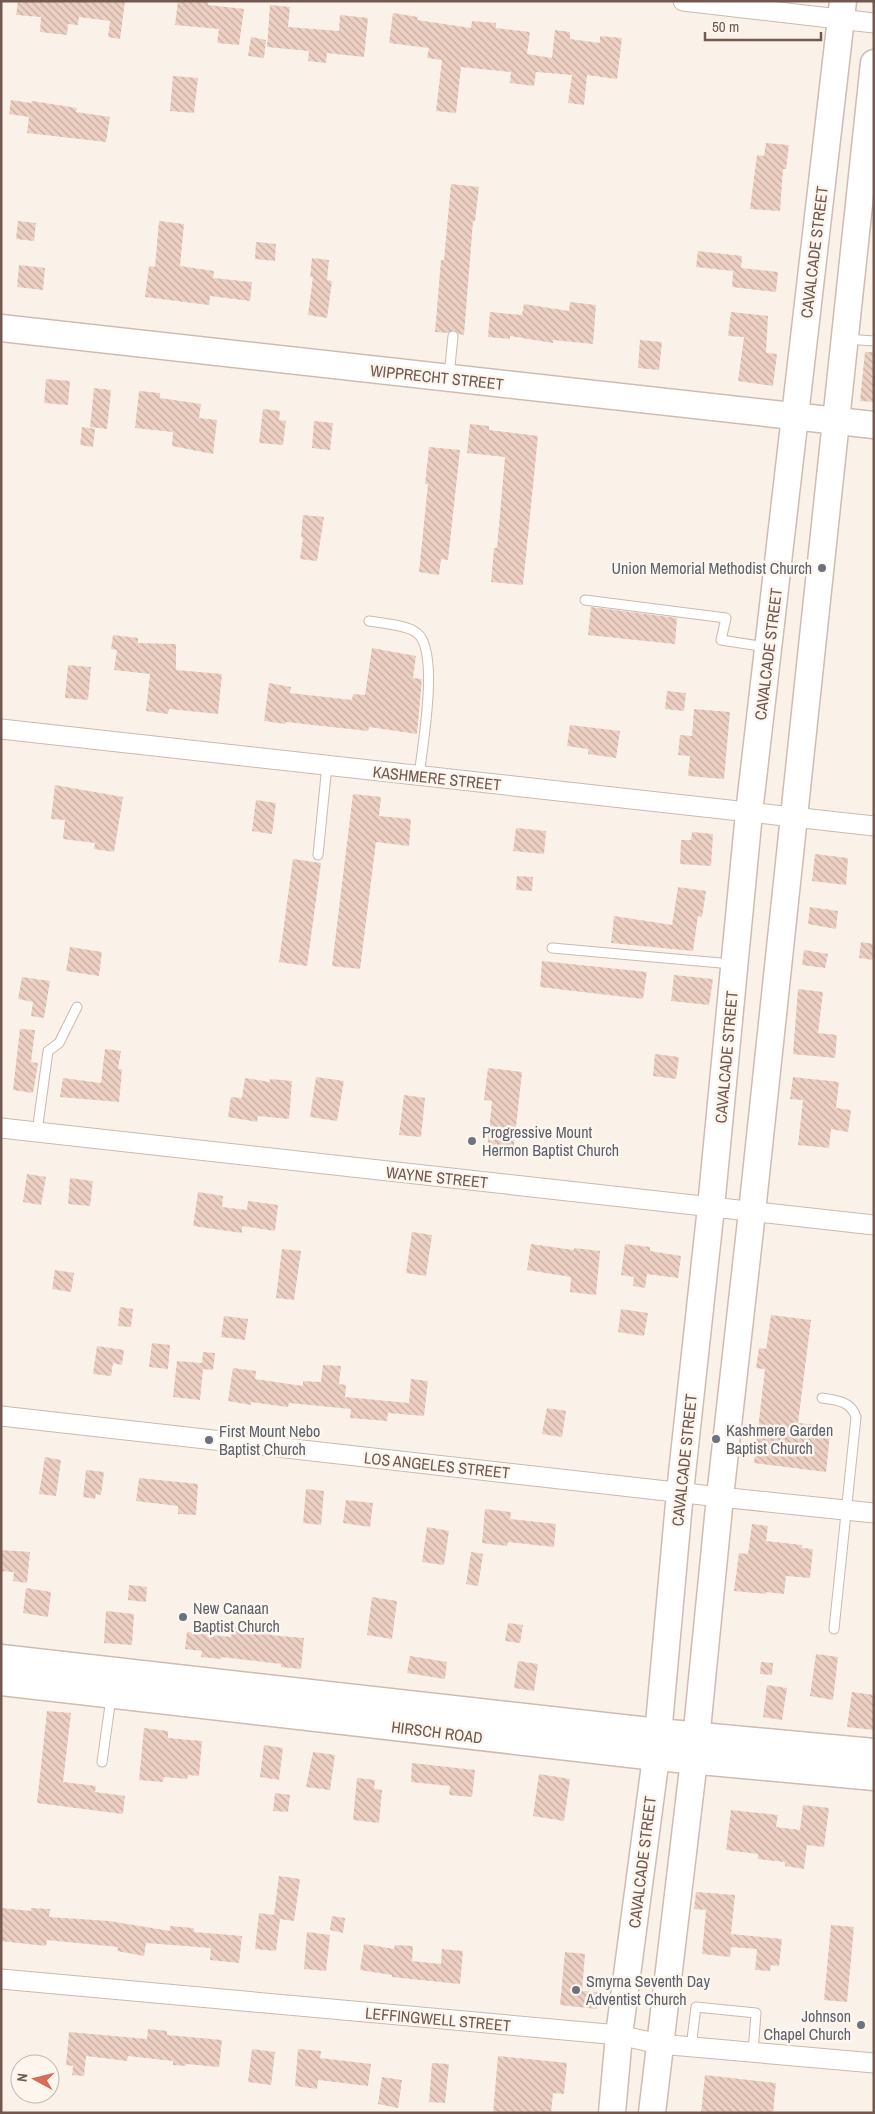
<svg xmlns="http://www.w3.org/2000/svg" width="875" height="2114" viewBox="0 0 875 2114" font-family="'Archivo Narrow',sans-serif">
<defs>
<pattern id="building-back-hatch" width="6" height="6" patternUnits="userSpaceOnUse" patternTransform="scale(1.25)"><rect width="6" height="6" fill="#edd0c3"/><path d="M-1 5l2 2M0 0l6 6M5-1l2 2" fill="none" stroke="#c4aca1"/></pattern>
</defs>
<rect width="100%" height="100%" fill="#faf2e8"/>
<g fill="url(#building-back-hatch)">
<polygon points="18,1 125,1 120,39 108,37 110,21 79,17 78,25 68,24 67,35 40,32 41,17 16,15"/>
<polygon points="178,1 208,1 208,5 244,9 239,45 217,43 219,29 175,25"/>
<polygon points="270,5 290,7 288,27 339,31 340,15 368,18 364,57 327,53 326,63 308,61 309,51 267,47"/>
<polygon points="393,13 418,17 417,20 471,28 472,21 496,23 496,28 530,32 527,54 552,58 555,30 570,32 570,39 600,43 600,36 622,38 617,79 587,75 584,105 568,103 572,75 536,72 534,86 510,83 511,72 461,67 456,113 436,111 442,60 427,58 429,48 389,43"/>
<polygon points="251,37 266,40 264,58 248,56"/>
<polygon points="173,76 198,78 194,113 170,111"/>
<polygon points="11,100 31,103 32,101 77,108 76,112 110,117 106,142 27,133 29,117 9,114"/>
<polygon points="766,143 789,145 786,169 783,169 780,211 750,209 757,155 764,156"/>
<polygon points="451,184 479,187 475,221 473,221 464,335 459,334 454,330 448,333 435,332 441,260 444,260"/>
<polygon points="18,221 36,223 34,241 16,239"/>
<polygon points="159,221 184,224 180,266 214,271 213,278 252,282 250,301 210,296 209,305 145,297 149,266 155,267"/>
<polygon points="256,242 276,244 275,261 255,259"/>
<polygon points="698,251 742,256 741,268 778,272 776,292 732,287 733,271 696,267"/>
<polygon points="312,258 329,260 327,280 332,281 327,318 308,315 313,277 310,277"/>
<polygon points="19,265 45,268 43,290 17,287"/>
<polygon points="570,302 596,305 593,344 553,340 553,343 510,336 510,339 488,337 490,312 522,315 524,304 569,311"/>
<polygon points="731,312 768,316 766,353 777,354 773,386 738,381 744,337 728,336"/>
<polygon points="640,340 662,342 659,370 638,368"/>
<polygon points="865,352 874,352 874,402 860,401"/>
<polygon points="46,379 70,381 68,405 44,403"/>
<polygon points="94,388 111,390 107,429 90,427"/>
<polygon points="139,391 160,393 160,398 201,404 199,418 217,420 213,454 172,446 173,432 135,428"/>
<polygon points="263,409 280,411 279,420 286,421 283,445 259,443"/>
<polygon points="314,421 333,423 330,450 312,448"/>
<polygon points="470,424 489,426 489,430 538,436 523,585 491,582 494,548 497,548 505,457 467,453"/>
<polygon points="82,427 95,429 93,447 80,445"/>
<polygon points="429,447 460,450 448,560 441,559 439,575 419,572 428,484 425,484"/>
<polygon points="303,515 324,517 317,561 300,559 303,538 301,537"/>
<polygon points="591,607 677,618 675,644 588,635"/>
<polygon points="113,635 138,638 138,643 176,644 176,670 222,674 218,714 169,709 168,714 146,711 150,674 114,670 117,650 111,649"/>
<polygon points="372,648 416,656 413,678 422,679 417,734 369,727 368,731 286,722 285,724 264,721 269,683 291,687 290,693 352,700 353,694 365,695"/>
<polygon points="68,665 91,667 88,700 65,698"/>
<polygon points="667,691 686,693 684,711 665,709"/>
<polygon points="694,709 730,712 724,779 688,776 690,756 678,755 680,735 692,736"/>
<polygon points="570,725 620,731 616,758 588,754 588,749 567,746"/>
<polygon points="55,785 123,797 114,852 94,849 95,843 63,839 65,820 51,819"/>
<polygon points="353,794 381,797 379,816 411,819 409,846 376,842 360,969 332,966"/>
<polygon points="256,800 276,803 272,834 252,831"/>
<polygon points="516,828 546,831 544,854 513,851"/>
<polygon points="692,832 713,834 711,866 680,864 681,840 691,840"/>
<polygon points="815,854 848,858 846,885 812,881"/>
<polygon points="293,859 321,863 307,966 279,962"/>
<polygon points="517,876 533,877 532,891 516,890"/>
<polygon points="678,887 706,891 702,917 698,916 693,951 611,943 614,916 672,925"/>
<polygon points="810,907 838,911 836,929 808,924"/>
<polygon points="861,942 874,944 874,960 859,958"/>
<polygon points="70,947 102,952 99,976 66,971"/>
<polygon points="804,950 828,954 825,968 802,965"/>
<polygon points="542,961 647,972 643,999 540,987"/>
<polygon points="674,975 713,979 709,1005 671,1001"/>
<polygon points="22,977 50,981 44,1018 31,1016 33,1002 18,999"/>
<polygon points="798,989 823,992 818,1033 837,1035 835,1058 793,1054"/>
<polygon points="20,1029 35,1030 31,1062 38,1063 33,1093 13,1090"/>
<polygon points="105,1049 121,1051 118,1069 122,1069 119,1102 60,1097 63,1078 101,1083"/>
<polygon points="655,1054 679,1057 676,1079 653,1076"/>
<polygon points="488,1068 522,1072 513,1154 487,1151 492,1101 484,1100"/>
<polygon points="316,1077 344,1081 337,1121 310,1117"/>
<polygon points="793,1077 839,1082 836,1108 851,1110 848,1132 831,1129 829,1148 798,1145 803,1100 790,1099"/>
<polygon points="245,1078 270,1082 270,1079 292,1081 289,1119 258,1116 257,1122 228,1117 231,1097 242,1098"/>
<polygon points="404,1095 425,1098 421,1137 399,1135"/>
<polygon points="27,1174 46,1177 41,1205 23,1202"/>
<polygon points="70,1178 93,1181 90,1206 68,1204"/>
<polygon points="198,1192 223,1196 222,1207 247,1210 248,1201 278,1205 275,1231 242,1226 242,1233 193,1226"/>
<polygon points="412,1232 432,1235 426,1276 406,1273"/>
<polygon points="531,1244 574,1250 574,1248 600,1251 596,1295 570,1292 571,1277 527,1270"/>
<polygon points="625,1244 650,1247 650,1251 681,1256 678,1278 647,1274 645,1288 633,1286 634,1277 621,1275"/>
<polygon points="282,1249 301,1251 294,1300 276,1298"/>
<polygon points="55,1270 74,1273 71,1292 52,1289"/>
<polygon points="120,1307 133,1309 131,1327 118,1326"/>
<polygon points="621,1309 648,1313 644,1336 618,1332"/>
<polygon points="771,1315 811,1320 798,1423 831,1426 826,1472 754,1463 765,1369 756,1368 759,1348 766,1349"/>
<polygon points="224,1316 248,1319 245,1340 221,1337"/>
<polygon points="152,1343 170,1345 168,1369 149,1367"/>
<polygon points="97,1346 124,1350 122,1365 113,1363 111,1376 93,1374"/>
<polygon points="203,1352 215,1353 213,1370 203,1369 200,1400 173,1397 177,1361 202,1363"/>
<polygon points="323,1365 341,1366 339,1384 346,1385 345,1397 409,1403 411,1379 428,1381 424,1416 388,1413 387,1421 350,1418 351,1409 289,1403 288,1407 251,1402 251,1405 228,1401 233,1368 256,1371 255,1379 303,1386 303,1381 321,1382"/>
<polygon points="547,1408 566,1411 562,1437 542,1434"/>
<polygon points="45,1457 61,1460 56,1496 39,1494"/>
<polygon points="86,1470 104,1472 101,1495 96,1494 95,1499 83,1497"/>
<polygon points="139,1478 198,1484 196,1515 178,1514 178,1506 136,1501"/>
<polygon points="306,1489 324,1491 321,1525 303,1523"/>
<polygon points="346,1500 373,1503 370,1527 343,1523"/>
<polygon points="485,1509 511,1512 510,1519 556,1524 554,1547 508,1542 507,1546 482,1543"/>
<polygon points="752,1524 768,1526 766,1541 802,1545 802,1548 813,1549 810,1578 786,1576 784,1594 766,1592 766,1594 734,1591 739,1553 748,1554"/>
<polygon points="427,1527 449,1531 444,1565 422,1562"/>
<polygon points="1,1550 30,1552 27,1583 13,1581 14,1572 1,1571"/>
<polygon points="471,1552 483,1554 478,1586 466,1584"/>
<polygon points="129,1585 147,1587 146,1602 128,1600"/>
<polygon points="26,1588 51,1592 48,1617 23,1613"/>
<polygon points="372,1597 397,1601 392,1639 367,1635"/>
<polygon points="106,1611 134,1614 132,1645 104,1643"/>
<polygon points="232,1623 271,1628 270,1635 304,1638 301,1669 281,1667 281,1664 222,1657 221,1659 201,1657 202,1651 185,1649 187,1632 231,1637"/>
<polygon points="508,1623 523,1625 520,1643 505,1641"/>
<polygon points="816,1654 838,1657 833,1700 810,1696"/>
<polygon points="410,1656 447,1662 445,1679 407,1673"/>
<polygon points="518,1661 538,1664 534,1691 514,1688"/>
<polygon points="761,1662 773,1663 772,1675 760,1674"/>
<polygon points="767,1685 787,1688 782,1720 763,1717"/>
<polygon points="852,1692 874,1695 874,1730 847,1727"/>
<polygon points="47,1711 71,1713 63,1782 96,1786 95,1792 125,1796 123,1814 37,1803"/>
<polygon points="144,1728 168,1731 168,1738 202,1741 199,1776 188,1775 187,1779 164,1777 163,1782 139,1780"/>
<polygon points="264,1745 283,1748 279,1780 260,1777"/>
<polygon points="313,1752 335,1755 330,1790 306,1787"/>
<polygon points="412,1763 475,1770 472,1797 449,1795 450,1786 411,1782"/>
<polygon points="539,1774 570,1779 564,1821 533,1816"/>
<polygon points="357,1778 375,1780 374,1789 382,1790 379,1823 353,1820"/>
<polygon points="275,1793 290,1795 288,1812 273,1811"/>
<polygon points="803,1805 829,1808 824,1847 807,1845 804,1869 785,1866 785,1862 758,1859 758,1854 726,1850 731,1810 778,1815 776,1827 800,1830"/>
<polygon points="279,1876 300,1879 294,1921 280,1919 276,1951 255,1949 259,1913 274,1915"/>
<polygon points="696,1892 735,1895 731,1934 782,1939 779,1966 771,1965 770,1971 755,1970 757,1949 731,1947 730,1957 702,1954 706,1910 694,1909"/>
<polygon points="1,1908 31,1911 31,1908 50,1909 49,1917 109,1921 170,1931 170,1926 194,1928 194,1932 242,1936 239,1963 210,1960 211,1948 146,1943 144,1956 117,1951 118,1947 47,1940 46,1946 1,1941"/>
<polygon points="332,1916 345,1918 343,1933 330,1930"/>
<polygon points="831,1925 854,1927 847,2002 824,2000"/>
<polygon points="307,1932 330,1935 326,1971 304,1969"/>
<polygon points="364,1944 394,1949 395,1945 413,1946 412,1961 441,1964 442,1949 463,1951 460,1984 392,1977 392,1975 360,1970"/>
<polygon points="565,1952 585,1954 582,1991 598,1992 597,2009 560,2005"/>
<polygon points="148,2029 167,2031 167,2035 222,2040 219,2067 186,2064 185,2066 173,2065 173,2061 128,2056 127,2061 86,2056 84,2076 72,2075 73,2066 66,2065 69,2032 147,2039"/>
<polygon points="252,2049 275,2052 271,2085 248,2082"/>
<polygon points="298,2049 321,2051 320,2058 371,2064 368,2086 318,2080 317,2089 295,2086"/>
<polygon points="498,2056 567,2063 564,2094 553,2093 551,2113 493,2113"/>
<polygon points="432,2063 449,2064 445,2103 429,2102"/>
<polygon points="705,2075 776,2083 773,2113 701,2113"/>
<polygon points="382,2077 402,2080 398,2108 378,2104"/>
</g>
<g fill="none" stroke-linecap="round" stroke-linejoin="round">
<defs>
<g id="lane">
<polyline points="846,339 874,341"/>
<polyline points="449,376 453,336"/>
<polyline points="585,600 726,618 721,640 766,647"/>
<path d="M369 621C381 623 408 625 417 633 440 651 422 748 419 776"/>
<polyline points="318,855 327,765"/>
<polyline points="552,948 732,964"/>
<polyline points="37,1132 48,1051 59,1043 77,1007"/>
<path d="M822 1398C836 1400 851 1401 856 1417L834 1629"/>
<polyline points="102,1762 111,1698"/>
<polyline points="691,2047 696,2007 756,2013 753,2052"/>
</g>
<g id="street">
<polyline points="683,1 874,23"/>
<polyline points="1,729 874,826"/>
<polyline points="1,1128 874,1225"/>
<polyline points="1,1416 720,1497 874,1513"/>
<polyline points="1,1979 619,2035 659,2044 874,2063"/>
</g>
<g id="secondary">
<polyline points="1,328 874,425"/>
<polyline points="1,1658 658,1732 874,1752"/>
<polyline points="1,1682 656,1757 874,1777"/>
<polyline points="612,2113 619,2035 656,1757 680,1492 711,1207 749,813 843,1"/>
<polyline points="652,2113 694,1760 720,1497 752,1212 874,63"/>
</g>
</defs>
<use href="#lane" stroke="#cbb9af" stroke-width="11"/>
<use href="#street" stroke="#cbb9af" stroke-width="21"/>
<use href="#secondary" stroke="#d0bbb0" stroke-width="29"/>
<use href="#lane" stroke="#fff" stroke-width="9"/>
<use href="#street" stroke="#fff" stroke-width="19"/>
<use href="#secondary" stroke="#fff" stroke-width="26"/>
</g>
<g fill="#6b7280" stroke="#fdf6ee" stroke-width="2">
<circle cx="822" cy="568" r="5"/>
<circle cx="472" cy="1141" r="5"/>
<circle cx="716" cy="1439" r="5"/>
<circle cx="209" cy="1440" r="5"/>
<circle cx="183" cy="1617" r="5"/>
<circle cx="576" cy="1990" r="5"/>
<circle cx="861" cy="2025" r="5"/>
</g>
<g text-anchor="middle" stroke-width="5" stroke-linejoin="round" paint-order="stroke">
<g font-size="16" fill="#72584f" stroke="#fdf6ee">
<text transform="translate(814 252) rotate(-83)" y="6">CAVALCADE STREET</text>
<text transform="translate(437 377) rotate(6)" y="6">WIPPRECHT STREET</text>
<text transform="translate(768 654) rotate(-83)" y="6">CAVALCADE STREET</text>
<text transform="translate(437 778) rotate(6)" y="6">KASHMERE STREET</text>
<text transform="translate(726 1057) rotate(-85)" y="6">CAVALCADE STREET</text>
<text transform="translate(437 1177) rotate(6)" y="6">WAYNE STREET</text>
<text transform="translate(684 1460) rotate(-84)" y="6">CAVALCADE STREET</text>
<text transform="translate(437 1465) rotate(6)" y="6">LOS ANGELES STREET</text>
<text transform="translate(437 1732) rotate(7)" y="6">HIRSCH ROAD</text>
<text transform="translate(642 1862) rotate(-83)" y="6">CAVALCADE STREET</text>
<text transform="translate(438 2019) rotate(5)" y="6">LEFFINGWELL STREET</text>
</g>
<g font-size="16" fill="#5b616d" stroke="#fdf6ee" text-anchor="start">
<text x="812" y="574" text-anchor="end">Union Memorial Methodist Church</text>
<text x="482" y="1138">Progressive Mount<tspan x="482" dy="18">Hermon Baptist Church</tspan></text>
<text x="726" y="1436">Kashmere Garden<tspan x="726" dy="18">Baptist Church</tspan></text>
<text x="219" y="1437">First Mount Nebo<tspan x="219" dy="18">Baptist Church</tspan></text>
<text x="193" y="1614">New Canaan<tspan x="193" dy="18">Baptist Church</tspan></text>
<text x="586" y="1987">Smyrna Seventh Day<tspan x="586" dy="18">Adventist Church</tspan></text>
<text x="851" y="2022" text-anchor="end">Johnson<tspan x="851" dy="18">Chapel Church</tspan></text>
</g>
</g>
<rect width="875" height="2114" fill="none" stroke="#72584f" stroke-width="5"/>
<g transform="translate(35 2079) rotate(277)"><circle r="24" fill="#fdf6ee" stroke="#c5b7ae"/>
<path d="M0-4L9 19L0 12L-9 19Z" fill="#d86b5a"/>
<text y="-8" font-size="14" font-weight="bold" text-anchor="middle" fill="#72584f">N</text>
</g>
<path d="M705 32v8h116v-8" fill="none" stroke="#72584f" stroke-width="2.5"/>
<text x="712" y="32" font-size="15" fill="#72584f" stroke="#fdf6ee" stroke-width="4" paint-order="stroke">50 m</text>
</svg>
